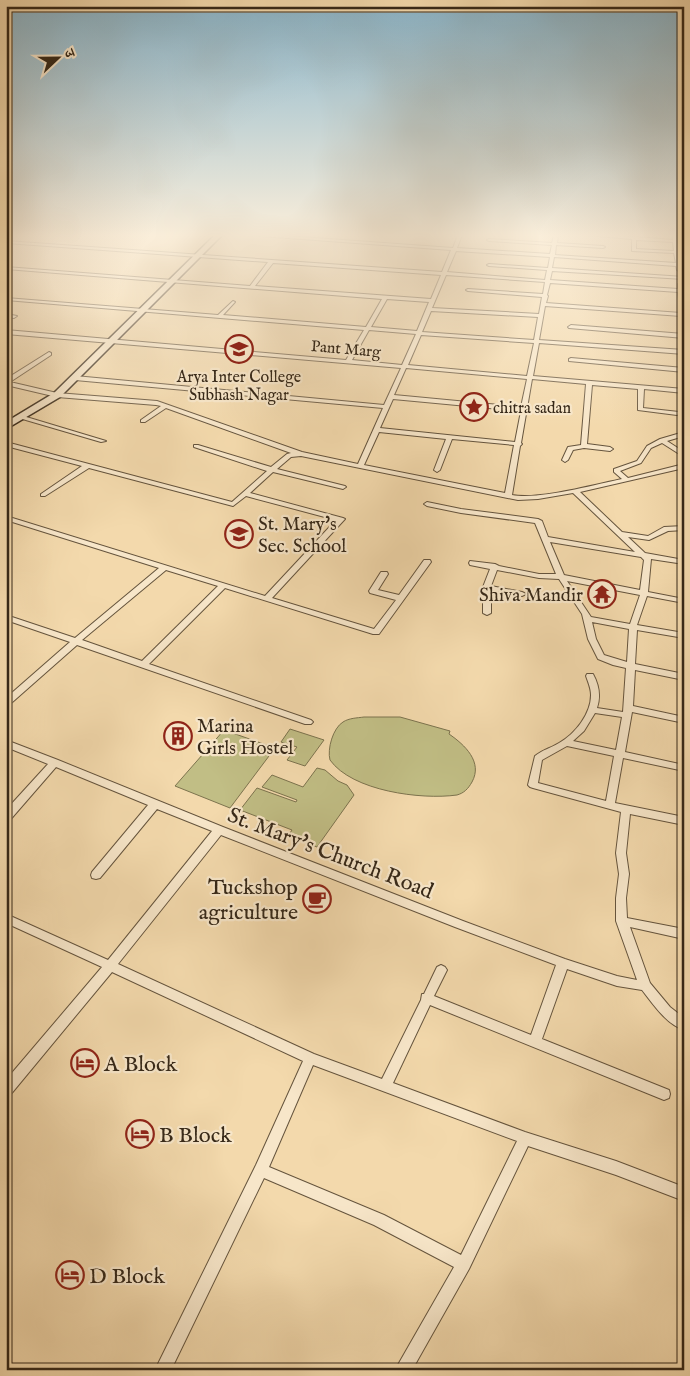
<svg xmlns="http://www.w3.org/2000/svg" width="690" height="1376" viewBox="0 0 690 1376" font-family="'IM FELL English','Noto Serif Devanagari',serif">
<rect width="100%" height="100%" fill="#f3d9ac"/>
<filter id="stains"><feTurbulence type="fractalNoise" baseFrequency=".004" numOctaves="4"/><feColorMatrix values="0 0 0 0 .2 0 0 0 0 .09 0 0 0 0 .02 0 0 0 .5 -.17"/></filter>
<radialGradient id="worn" r=".72"><stop offset=".6" stop-color="#630" stop-opacity="0"/><stop offset="1" stop-color="#630" stop-opacity=".3"/></radialGradient>
<g fill="#c1be85" stroke="#7c734e">
<path d="M364 717H400L450 731 449 734C465 745 483 762 472 782 468 789 464 793 457 795 421 800 352 791 330 760 327 749 333 728 343 722 349 718 357 718 364 717Z"/>
<polygon points="290,729 324,740 305,766 287,760 297,747 281,742"/>
<polygon points="224,730 275,748 230,808 175,786"/>
<polygon points="317,768 325,770 338,781 347,785 354,795 317,847 288,836 292,830 240,810 257,788 296,802 297,800 262,787 272,775 303,787"/>
</g>
<g fill="none" stroke-linecap="round" stroke-linejoin="round">
<defs>
<g id="street">
<path d="M248 235H273L453 248 458 235H462L457 248 550 254 552 245 489 241 487 240 489 239 552 243 554 235H558L557 243 603 246 605 247 603 248 556 245 555 255 676 263 674 253 632 251V239L587 235H612L673 240 672 235H676L680 263 684 264V266H681V270L679 271 677 270 676 266 554 257 552 268 684 277V279L552 271 550 280 678 289V284H682L684 290V322L681 321V316L545 306 539 340 684 350V354L539 343 533 376 684 389V393L644 389 643 408 679 412V414L677 415 638 410V389L592 385 587 444 610 447 613 449 610 451 584 448 573 450 568 460 565 462 562 460 568 447 581 445 586 384 532 379 521 443 522 444 520 446 512 495C539 500 593 485 622 479L614 472V469L637 461 647 446 660 439 684 432V436L667 441 684 452V457L662 443 651 448 641 463 620 471 628 478 684 464V468L580 492 622 532 648 536 664 527 684 526V530L668 531 649 540 628 537 645 553 684 560V564L651 559 648 592 684 599V603L647 596 637 625 684 633V638L637 630 635 664 684 674V680L635 670 633 706 684 717V723L632 712 625 752 684 765V771L623 758 615 803 684 817V825L630 814 626 853 629 874 626 898 627 918 684 929V939L630 927 650 983 670 1007 684 1018V1030C666 1024 653 1004 642 990L617 986 567 969 542 1039 669 1090 670 1094 669 1098 664 1100 430 1005 393 1083 525 1132 616 1161 684 1187V1201L616 1175 528 1146 469 1269 412 1370H395L454 1267 374 1225 264 1178 171 1370H155L256 1165 303 1061 112 972 11 1094 6 1096V1080L102 967 6 923V914L108 960 212 831 157 809 100 878 96 879 92 878 91 875 92 872 148 805 56 767 10 820 6 821V810L48 764 6 747V740L58 760 223 827 463 921 565 959 617 976 637 980 616 921V898L619 874 616 853 621 812 533 788 530 787 528 785 535 756C542 750 551 748 559 743 575 734 591 714 591 695 591 688 588 682 586 676L587 674H593C599 685 601 696 597 708L623 712 626 668 613 665 598 659 588 639 582 614 559 579 539 578 497 570 491 586 522 592 526 594 522 596 491 590V613L487 615 483 613V587L490 569 470 565 469 563 470 561 495 564 499 566 539 574H556L535 523 461 513 427 506 424 504 427 502 461 509 538 519 542 521 548 537 635 552 573 493 538 499 518 500 301 456 291 457 277 469 345 486 346 487 343 489 273 472 250 493 343 518 345 519 272 598 374 629 396 600 370 593 369 591 381 572H387L388 574 378 590 399 595 424 560H430L431 562 379 634H373L225 588 149 664 311 720 313 722 311 724H305L77 645 9 705 6 706V698L70 642 6 620V615L75 638 159 568 6 520V516L265 596 336 520 246 496 233 506 89 468 45 496H41V494L82 466 6 446V442L232 502 267 471 194 447V445H198L271 467 287 454 291 453 166 408 145 422H141V420L161 406 156 405 57 397 6 385V379L49 352 51 353V355L10 382 57 393 157 401 302 452 358 464 383 408 75 380 72 378 75 376 384 405 401 368 6 334V330L346 360 364 330 6 300V298L218 315 233 301 235 302 223 315 366 327 382 299 6 269V267L250 286 268 262 6 243V241L442 272 451 250ZM636 240 673 242 674 251 636 249ZM456 251 550 257 548 268 489 264 487 265 489 266 547 270 545 280 447 272ZM273 263 441 275 431 299 255 286ZM446 275 545 282 543 294 468 289 466 290 468 291 542 297 539 314 432 308ZM550 283 678 292 681 313 546 303 548 296 547 295ZM387 299 429 302 417 331 371 327ZM431 311 538 317 534 340 422 332ZM369 330 416 334 402 365 352 360ZM421 335 534 343 527 376 408 365ZM406 368 527 379 521 407 394 395ZM393 399 521 411 515 442 380 428ZM379 432 446 439 434 470 437 472 440 470 452 439 514 445 505 493 364 465ZM550 542 641 557 644 560 640 590 564 575ZM166 570 218 586 142 661 82 640ZM567 581 640 595 630 624 591 617ZM592 622 629 629 627 662 604 655 596 639ZM595 713 622 717 616 750 573 741 584 731ZM567 746 614 756 606 801 538 783 542 760ZM221 835 455 927 556 965 531 1035 434 996 447 970 445 967 441 965 437 967 424 994H422L421 1000 382 1079 314 1054 118 964ZM313 1065 517 1141 461 1255 384 1215 269 1167Z"/>
<polygon points="6,314 17,316 14,318 6,317"/>
<polygon points="571,325 684,334 684,338 569,328 568,327"/>
<polygon points="571,358 684,368 684,372 569,361 569,359"/>
<polygon points="19,416 23,416 106,441 101,442 19,418"/>
</g>
<polygon id="secondary" points="215,235 222,235 60,397 6,429 6,422 54,393"/>
</defs>
<use href="#street" stroke="#65543d" stroke-width="2"/>
<use href="#secondary" stroke="#362818" stroke-width="3"/>
<use href="#street" fill="#f7e6c9" fill-rule="evenodd"/>
<use href="#secondary" fill="#f7e6c9" fill-rule="evenodd"/>
</g>
<linearGradient id="sky" x2="0" y2="1"><stop stop-color="#89b6cd"/><stop offset="0.55" stop-color="#faeeda"/><stop offset="1" stop-color="#faeeda" stop-opacity="0"/></linearGradient>
<rect width="690" height="428" fill="url(#sky)"/>
<defs>
<symbol id="school-ring" viewBox="-11 -11 22 22"><circle r="9.5" fill="#f7e6c9" stroke="#8f2418" stroke-width="1.5"/><path d="M0-5L7-2L0 1L-7-2ZM-4 1L0 2.5L4 1V4Q0 6-4 4Z" fill="#8f2418"/></symbol>
<symbol id="sight-ring" viewBox="-11 -11 22 22"><circle r="9.5" fill="#f7e6c9" stroke="#8f2418" stroke-width="1.5"/><path d="M0-6L1.8-2.2L6-1.7L2.9 1.2L3.7 5.4L0 3.3L-3.7 5.4L-2.9 1.2L-6-1.7L-1.8-2.2Z" fill="#8f2418"/></symbol>
<symbol id="temple-ring" viewBox="-11 -11 22 22"><circle r="9.5" fill="#f7e6c9" stroke="#8f2418" stroke-width="1.5"/><path d="M0-6L5-2H3V0L6.5 2.5H4V6H1.5V3h-3V6H-4V2.5H-6.5L-3 0V-2H-5Z" fill="#8f2418"/></symbol>
<symbol id="building-ring" viewBox="-11 -11 22 22"><circle r="9.5" fill="#f7e6c9" stroke="#8f2418" stroke-width="1.5"/><path d="M-4-6H4V6H1V3H-1V6H-4ZM-2.5-4.3h1.7v1.8h-1.7ZM.8-4.3h1.7v1.8H.8ZM-2.5-1h1.7V.8h-1.7ZM.8-1h1.7V.8H.8Z" fill="#8f2418"/></symbol>
<symbol id="cafe-ring" viewBox="-11 -11 22 22"><circle r="9.5" fill="#f7e6c9" stroke="#8f2418" stroke-width="1.5"/><path d="M-5.5-4.5H6V0H3Q3 3.5 0 3.5H-2.5Q-5.5 3.5-5.5 0ZM3-3.2v2h1.7v-2ZM-6 4.5H4V6H-6Z" fill="#8f2418"/></symbol>
<symbol id="hotel-ring" viewBox="-11 -11 22 22"><circle r="9.5" fill="#f7e6c9" stroke="#8f2418" stroke-width="1.5"/><path d="M-6-4.5h1.5V1H6V5H4.5V3h-9V5H-6ZM-4 0a1.8 1.8 0 1 1 3.6 0ZM.5 0V-2.5h3Q6-2.5 6 0Z" fill="#8f2418"/></symbol>
</defs>
<g fill-rule="evenodd">
<use href="#school-ring" x="223" y="333" width="32" height="32"/>
<use href="#sight-ring" x="458" y="391" width="32" height="32"/>
<use href="#school-ring" x="223" y="518" width="32" height="32"/>
<use href="#temple-ring" x="586" y="578" width="32" height="32"/>
<use href="#building-ring" x="162" y="720" width="32" height="32"/>
<use href="#cafe-ring" x="301" y="883" width="32" height="32"/>
<use href="#hotel-ring" x="69" y="1047" width="32" height="32"/>
<use href="#hotel-ring" x="124" y="1118" width="32" height="32"/>
<use href="#hotel-ring" x="54" y="1259" width="32" height="32"/>
</g>
<g text-anchor="middle" stroke-width="4.5" stroke-linejoin="round" paint-order="stroke">
<g font-size="16" fill="#362818" stroke="#f7e6c9">
<text transform="translate(346 348) rotate(5)" y="6">Pant Marg</text>
</g>
<g font-size="16" fill="#362818" stroke="#f7e6c9">
<text x="239" y="382">Arya Inter College<tspan x="239" dy="18">Subhash Nagar</tspan></text>
<text x="493" y="413" text-anchor="start">chitra sadan</text>
</g>
<g font-size="19" fill="#362818" stroke="#f7e6c9" text-anchor="start">
<text x="258" y="530">St. Mary's<tspan x="258" dy="22">Sec. School</tspan></text>
<text x="583" y="601" text-anchor="end">Shiva Mandir</text>
<text x="197" y="732">Marina<tspan x="197" dy="22">Girls Hostel</tspan></text>
</g>
<g font-size="22" fill="#362818" stroke="#f7e6c9">
<text transform="translate(331 852) rotate(21)" y="8">St. Mary's Church Road</text>
</g>
<g font-size="22" fill="#362818" stroke="#f7e6c9" text-anchor="start">
<text x="298" y="894" text-anchor="end">Tuckshop<tspan x="298" dy="25">agriculture</tspan></text>
<text x="104" y="1071">A Block</text>
<text x="159" y="1142">B Block</text>
<text x="89" y="1283">D Block</text>
</g>
</g>
<rect width="690" height="1376" fill="none" stroke="#f3d9ac" stroke-width="25"/>
<rect x="8" y="8" width="675" height="1361" fill="none" stroke="#362818" stroke-width="2.5"/>
<rect x="12" y="12" width="665" height="1351" fill="none" stroke="#362818"/>
<g transform="translate(58 58) rotate(68)" stroke="#f7e6c9" stroke-width="4" paint-order="stroke">
<path d="M0-4L9 19L0 12L-9 19Z" fill="#362818"/>
<text y="-8" font-size="14" font-weight="bold" text-anchor="middle" fill="#362818">उ</text>
</g>
<rect width="100%" height="100%" filter="url(#stains)"/>
<rect width="100%" height="100%" fill="url(#worn)"/>
</svg>
